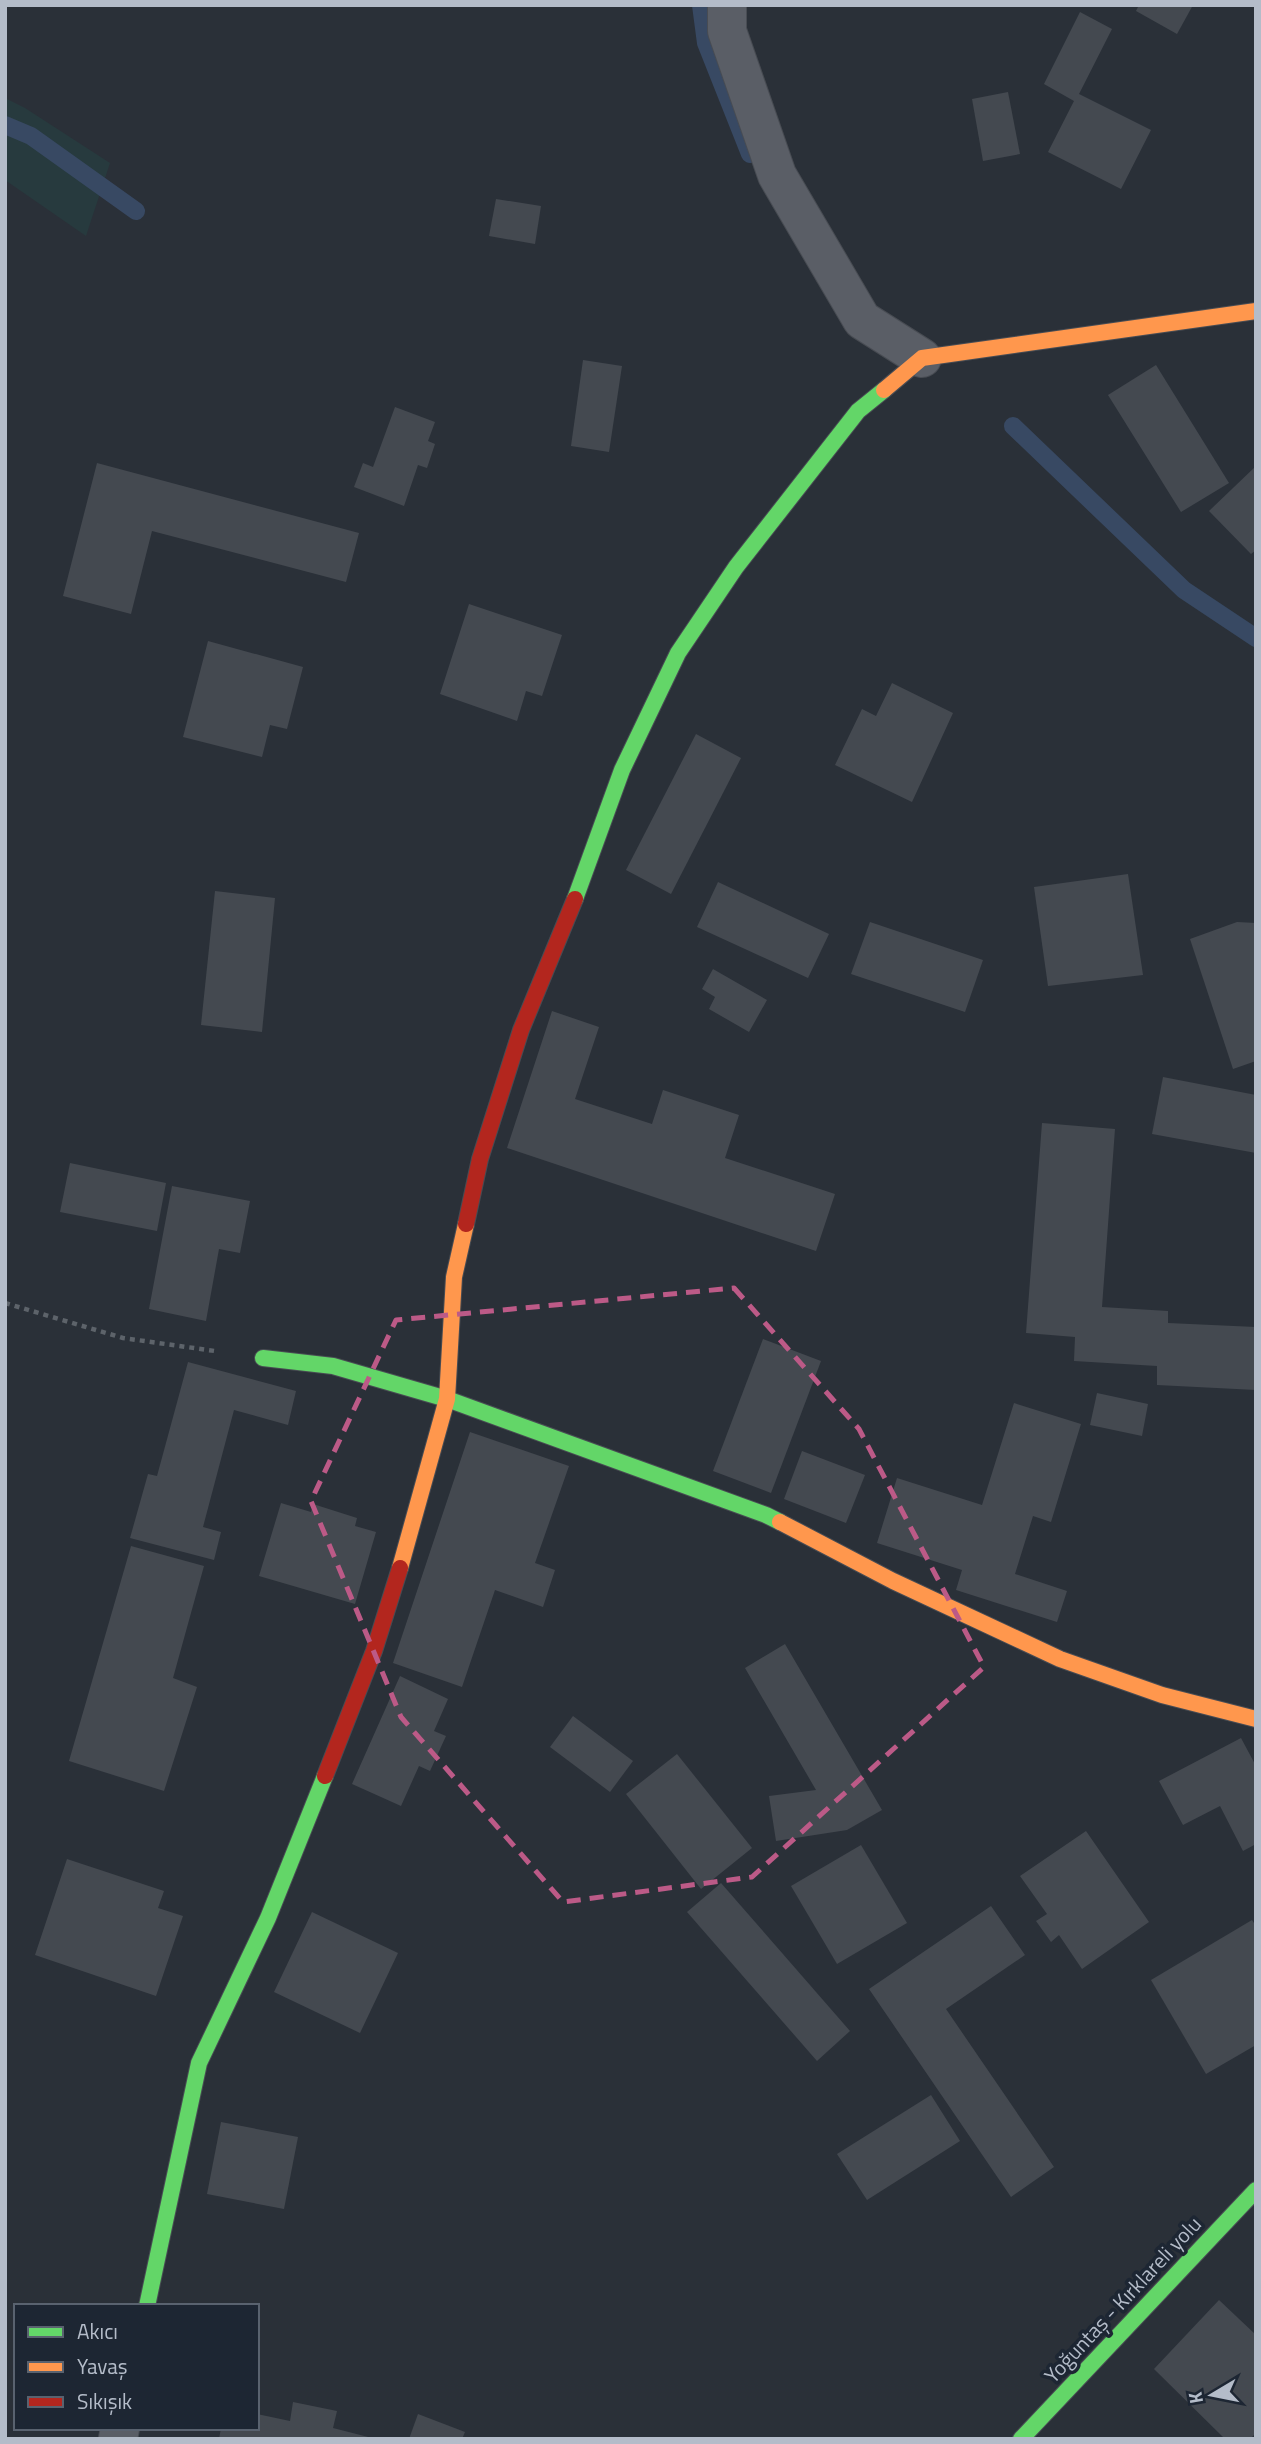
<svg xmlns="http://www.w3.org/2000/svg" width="1261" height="2444" viewBox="0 0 1261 2444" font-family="'Titillium Web',sans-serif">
<rect width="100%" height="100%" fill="#2a3038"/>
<polygon fill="#273a3e" points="5,98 25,108 110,163 86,236 5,180"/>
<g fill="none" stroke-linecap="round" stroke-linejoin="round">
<g stroke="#384963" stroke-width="18">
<polyline points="701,5 706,43 750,154"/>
<polyline points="5,125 31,136 136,211"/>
<polyline points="1013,426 1184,590 1256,638"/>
</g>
</g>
<g fill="#444950">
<polygon points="1139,5 1193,5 1177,34 1136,11"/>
<polygon points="1080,12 1112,29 1079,94 1151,130 1121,189 1048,152 1074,101 1044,84"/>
<polygon points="1008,92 1020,154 983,161 972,99"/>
<polygon points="496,199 541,206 535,244 489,236"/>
<polygon points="583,360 622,366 609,452 571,446"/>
<polygon points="1156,365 1229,483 1181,512 1108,395"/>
<polygon points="395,407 435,422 428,441 435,444 427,468 418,465 404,506 354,487 363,463 373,467"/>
<polygon points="97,463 359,533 346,582 152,531 131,614 63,596"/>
<polygon points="1256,466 1256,550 1251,554 1209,511"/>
<polygon points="469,604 562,635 542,696 526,691 517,721 440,694"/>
<polygon points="208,641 303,667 287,729 270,725 262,757 183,737"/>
<polygon points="892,683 953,713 912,802 835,765 862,709 876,716"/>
<polygon points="696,734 741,758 671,894 626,870"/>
<polygon points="1128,874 1143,975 1048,986 1034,887"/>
<polygon points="718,882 829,934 808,978 697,927"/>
<polygon points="215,891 275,898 262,1032 201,1025"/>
<polygon points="870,922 983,960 965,1012 851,974"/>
<polygon points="1237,922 1256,923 1256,1061 1233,1069 1190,939"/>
<polygon points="713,969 767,1000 749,1032 709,1009 715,997 702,989"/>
<polygon points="552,1011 599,1027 575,1099 652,1124 663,1090 739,1115 725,1158 835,1194 816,1251 507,1148"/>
<polygon points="1163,1077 1256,1095 1256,1153 1152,1134"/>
<polygon points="1042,1123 1115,1129 1102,1307 1168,1311 1168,1323 1256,1327 1256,1390 1157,1385 1157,1366 1074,1361 1075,1337 1026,1333"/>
<polygon points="70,1163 166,1183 157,1231 60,1212"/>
<polygon points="172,1186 250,1201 240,1253 219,1249 206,1321 149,1309"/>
<polygon points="763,1339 821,1361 771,1493 713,1471"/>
<polygon points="188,1362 296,1391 288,1425 234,1410 203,1527 221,1532 214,1560 130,1538 148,1474 157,1476"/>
<polygon points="1097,1393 1148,1404 1142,1436 1090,1425"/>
<polygon points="1014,1403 1081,1424 1051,1522 1033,1516 1015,1574 1067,1591 1057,1622 956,1590 962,1570 877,1543 897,1478 982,1505"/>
<polygon points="470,1432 569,1466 535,1563 555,1570 543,1607 495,1590 462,1687 393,1663"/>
<polygon points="802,1451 865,1475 846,1523 784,1499"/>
<polygon points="281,1503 311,1512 313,1504 357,1518 355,1526 376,1532 355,1604 259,1576"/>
<polygon points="131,1546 204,1566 173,1678 197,1687 164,1791 69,1761"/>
<polygon points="785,1644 882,1810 847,1830 776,1841 769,1796 816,1790 745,1668"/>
<polygon points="400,1676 448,1699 434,1731 446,1736 430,1771 419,1766 401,1806 352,1784"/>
<polygon points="573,1716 633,1761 610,1792 550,1747"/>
<polygon points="1241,1738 1256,1766 1256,1844 1243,1851 1220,1806 1183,1825 1159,1781"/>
<polygon points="677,1754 752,1848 701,1889 626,1794"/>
<polygon points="1086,1831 1149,1922 1082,1969 1059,1935 1051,1942 1036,1921 1047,1914 1020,1876"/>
<polygon points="861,1845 907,1923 837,1964 791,1886"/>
<polygon points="67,1859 164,1891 158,1908 183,1916 156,1996 35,1955"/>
<polygon points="721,1883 850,2031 817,2061 687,1912"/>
<polygon points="991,1906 1025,1955 946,2009 1054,2167 1011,2197 869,1989"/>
<polygon points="312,1912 398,1953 360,2033 274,1992"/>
<polygon points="1252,1920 1256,1926 1256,2045 1206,2074 1151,1980"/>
<polygon points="931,2095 960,2141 867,2200 837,2154"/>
<polygon points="221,2122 298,2137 284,2209 207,2194"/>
<polygon points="1219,2300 1256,2335 1256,2433 1250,2439 1225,2439 1154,2369"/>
<polygon points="293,2402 337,2411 333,2428 376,2439 219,2439 221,2428 257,2428 257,2414 290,2421"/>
<polygon points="418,2414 465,2432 462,2439 409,2439"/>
</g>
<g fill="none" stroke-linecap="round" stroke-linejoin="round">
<defs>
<g id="street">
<polyline points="727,5 727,31 777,175 862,320 922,358"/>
<polyline points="118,2439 120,2428"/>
</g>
<g id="fast">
<polyline points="575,899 622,770 678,653 736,567 858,411 884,390"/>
<polyline points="263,1358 333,1366 447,1399 766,1515 780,1522"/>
<polyline points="147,2306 199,2063 268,1918 325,1776"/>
<polyline points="1021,2439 1256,2190"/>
</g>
<g id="slow">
<polyline points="884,390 922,358 1256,311"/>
<polyline points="780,1522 893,1581 1060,1659 1162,1695 1256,1719"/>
<polyline points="400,1568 447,1399 454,1277 466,1224"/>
</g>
<g id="jam">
<polyline points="466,1224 480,1159 521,1030 575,899"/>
<polyline points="325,1776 374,1651 400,1568"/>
</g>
</defs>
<use href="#street" stroke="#484c53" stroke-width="40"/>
<use href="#fast" stroke="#484c53" stroke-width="18"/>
<use href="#slow" stroke="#484c53" stroke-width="18"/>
<use href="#jam" stroke="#484c53" stroke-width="18"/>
<polyline stroke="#5d636a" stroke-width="4.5" stroke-dasharray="5 5" stroke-linecap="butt" points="5,1303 123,1338 215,1351"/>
<use href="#street" stroke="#5a5e66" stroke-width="38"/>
<use href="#fast" stroke="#63d668" stroke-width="16"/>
<use href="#slow" stroke="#ff974d" stroke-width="16"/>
<use href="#jam" stroke="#b3261e" stroke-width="16"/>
</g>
<path fill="none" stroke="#bc5a87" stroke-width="5" stroke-dasharray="14 9" stroke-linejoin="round" d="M734 1288 859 1429 984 1667 752 1877 563 1902 401 1717 311 1501 396 1320Z"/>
<g text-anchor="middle" stroke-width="7" stroke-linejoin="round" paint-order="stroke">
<g font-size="21" fill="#b4bcc9" stroke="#1d2633">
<text transform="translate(1123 2300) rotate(-47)" y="7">Yoğuntaş - Kırklareli yolu</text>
</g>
</g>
<rect width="1261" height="2444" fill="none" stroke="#b4bcc9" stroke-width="14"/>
<rect x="14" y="2304" width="245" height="126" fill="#1d2633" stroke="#59626f" stroke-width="2"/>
<rect x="28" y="2327" width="35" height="10" fill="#63d668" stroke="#59626f" stroke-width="2"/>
<text x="77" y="2339" font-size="21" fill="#b4bcc9">Akıcı</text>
<rect x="28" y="2362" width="35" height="10" fill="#ff974d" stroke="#59626f" stroke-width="2"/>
<text x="77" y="2374" font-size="21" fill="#b4bcc9">Yavaş</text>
<rect x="28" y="2397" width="35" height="10" fill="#b3261e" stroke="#59626f" stroke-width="2"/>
<text x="77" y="2409" font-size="21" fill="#b4bcc9">Sıkışık</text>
<g transform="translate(1212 2395) rotate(260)" stroke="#1d2633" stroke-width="5" paint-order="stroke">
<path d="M0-5L12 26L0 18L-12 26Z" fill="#b4bcc9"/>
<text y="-10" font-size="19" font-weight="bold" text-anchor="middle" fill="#b4bcc9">K</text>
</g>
</svg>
